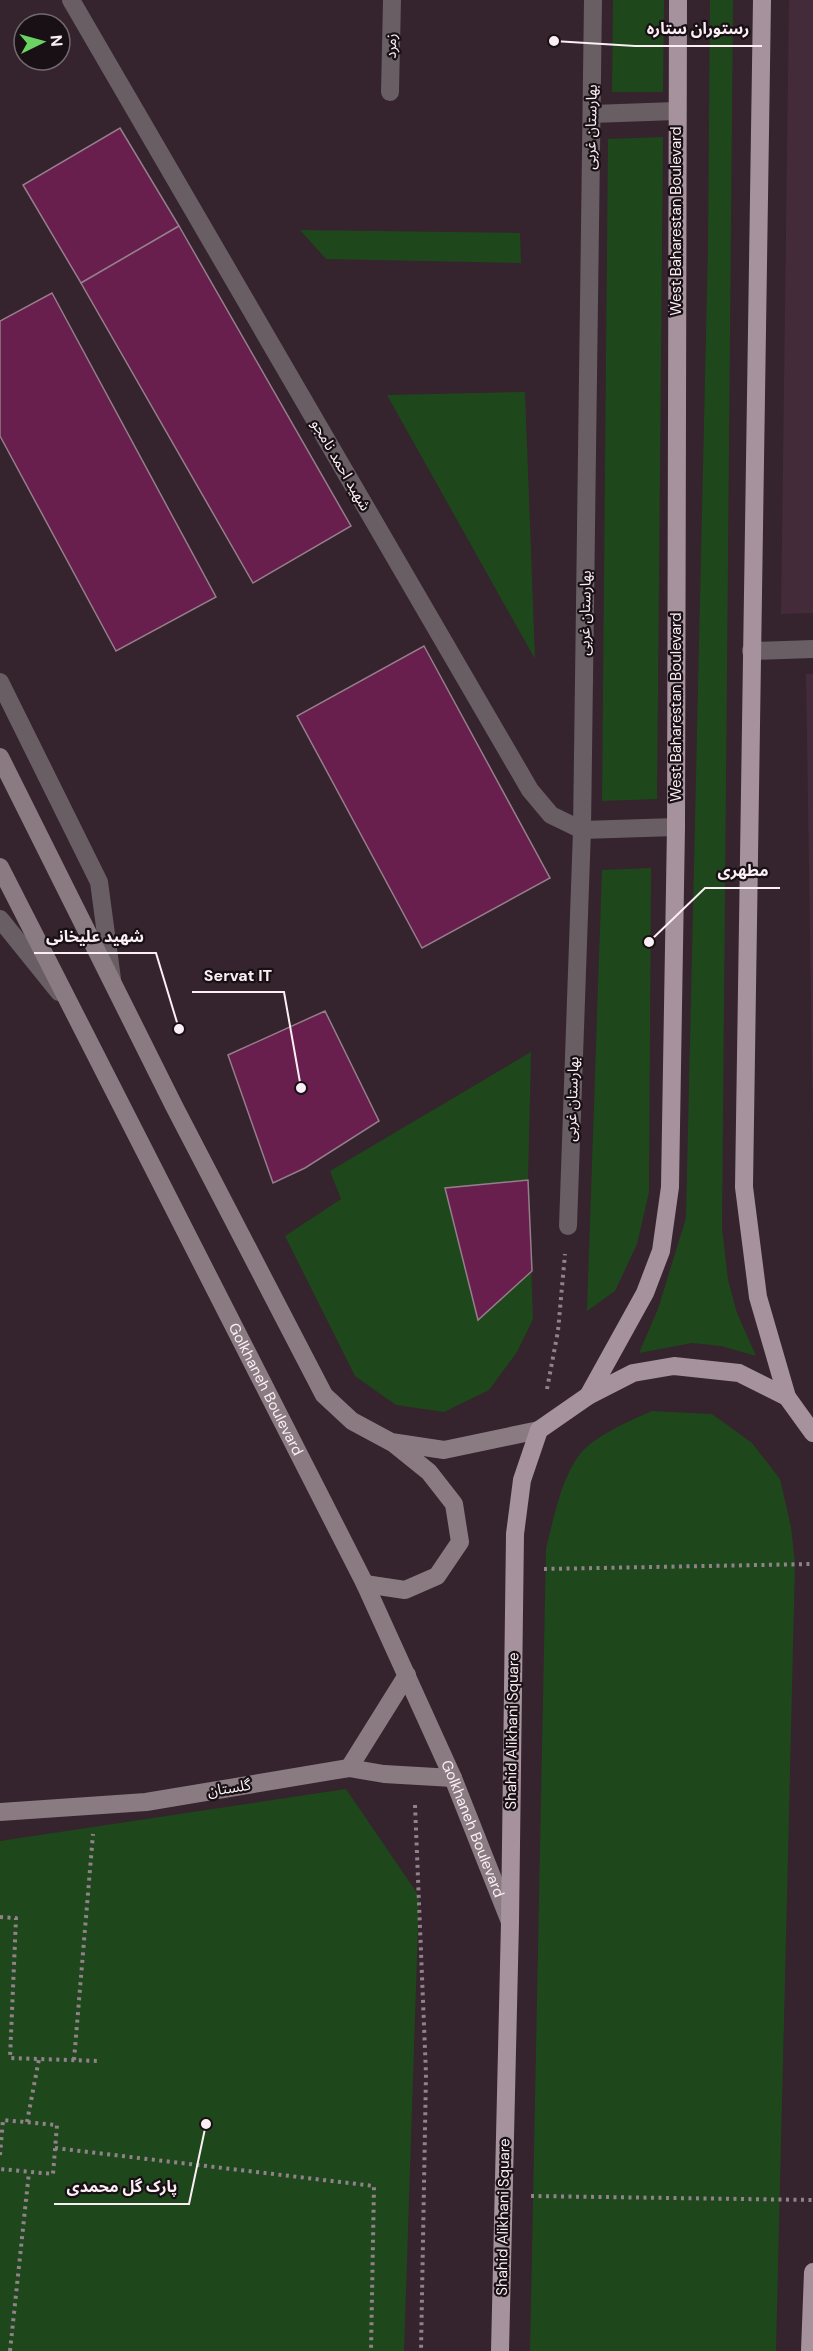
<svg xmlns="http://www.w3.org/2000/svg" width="813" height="2351" viewBox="0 0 813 2351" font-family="'DM Sans','Noto Sans Arabic',sans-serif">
<rect width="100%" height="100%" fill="#35232d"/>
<g fill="#432b39">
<polygon points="789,0 813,0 813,613 781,614"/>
<polygon points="806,674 813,674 813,1136"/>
</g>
<g fill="#1e481b">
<polygon points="613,0 664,0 663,92 612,92"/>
<polygon points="710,0 733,0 722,1228 728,1280 737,1313 756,1356 721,1346 692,1343 639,1353 658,1309 686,1218 708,246"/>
<polygon points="663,137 657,799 602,801 608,139"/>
<polygon points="300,230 520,233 521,263 326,259"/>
<polygon points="525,392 535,659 387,395"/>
<polygon points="651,868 649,1192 637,1244 615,1291 587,1311 602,870"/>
<polygon points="531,1052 528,1180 533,1319 517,1352 489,1390 444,1412 396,1405 355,1376 285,1236 341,1199 330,1171"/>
<path d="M652 1411 712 1414 752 1443 780 1479 791 1527 795 1563 776 2351H530L546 1548C554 1519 561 1477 581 1453 595 1436 631 1420 652 1411Z"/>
<polygon points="346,1789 419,1896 404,2351 0,2351 0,1841"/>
</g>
<g fill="#681f4e" stroke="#947e89" stroke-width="1.5">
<polygon points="120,128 179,226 81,283 23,185"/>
<polygon points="179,226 351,526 253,583 81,283"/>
<polygon points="52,293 216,597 116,651 0,436 0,321"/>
<polygon points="424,646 550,878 422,948 297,716"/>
<polygon points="325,1011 379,1121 305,1168 273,1183 228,1055"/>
<polygon points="528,1180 532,1271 478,1320 445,1188"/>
</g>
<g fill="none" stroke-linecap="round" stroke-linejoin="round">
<g stroke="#91818a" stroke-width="4" stroke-dasharray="3 4.5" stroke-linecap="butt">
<polyline points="547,1389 558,1331 565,1254"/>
<polyline points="544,1569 813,1564"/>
<polyline points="415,1805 426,2074 421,2351"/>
<polyline points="0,1917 16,1918 10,2058 98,2061"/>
<polyline points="74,2060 93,1834"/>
<polyline points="27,2122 39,2059"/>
<polyline points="55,2148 374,2186 371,2351"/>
<polyline points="0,2155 3,2120 57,2125 53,2174 0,2169"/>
<polyline points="531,2196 813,2200"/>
<polyline points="10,2351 29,2172"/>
</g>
<g stroke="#685e63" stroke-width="18">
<polyline points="71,0 530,790 551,815 582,830 676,827"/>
<polyline points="390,92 392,0"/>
<polyline points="592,114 676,111"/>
<polyline points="751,651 813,649"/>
<polyline points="0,682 99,882 112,979"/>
<polyline points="0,919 59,992"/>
<polyline points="568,1226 582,830 593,0"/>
</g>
<g stroke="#8a7b83" stroke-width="18">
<polyline points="0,757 174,1106 324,1395 352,1421 391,1442 444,1450 539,1430"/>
<path id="s1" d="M0 867 365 1584 453 1778 510 1922"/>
<polyline points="365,1584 405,1590 437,1576 460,1542 454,1504 429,1472 393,1443"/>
<polyline points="349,1768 407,1675"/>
<polyline points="0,1812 146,1802 349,1768 384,1774 453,1778"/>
</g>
<g stroke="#a5929c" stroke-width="18">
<polyline points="762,0 744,1187 758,1297 787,1397"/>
<polyline points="588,1396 645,1293 661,1251 670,1187 676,827 678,0"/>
<polyline points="500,2351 510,1922 515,1534 522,1480 539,1430 588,1396 633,1373 674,1366 739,1373 787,1397 813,1433"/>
<polyline points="810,2351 813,2272"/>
</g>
</g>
<g text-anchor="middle" stroke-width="4.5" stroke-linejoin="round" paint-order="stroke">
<g font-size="15" fill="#fbeff5" stroke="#181014">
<text transform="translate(391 46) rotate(-89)" y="5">زمرد</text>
<text transform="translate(591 127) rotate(-89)" y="5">بهارستان غربی</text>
<text transform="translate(676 221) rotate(-90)" y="5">West Baharestan Boulevard</text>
<text transform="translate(341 465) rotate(60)" y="5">شهید احمد نامجو</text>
<text transform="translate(585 613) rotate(-89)" y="5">بهارستان غربی</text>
<text transform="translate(676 707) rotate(-90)" y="5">West Baharestan Boulevard</text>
<text transform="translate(572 1099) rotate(-88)" y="5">بهارستان غربی</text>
<text dy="5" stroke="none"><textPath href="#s1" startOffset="586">Golkhaneh Boulevard</textPath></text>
<text transform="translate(512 1731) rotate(-89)" y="5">Shahid Alikhani Square</text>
<text transform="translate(229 1788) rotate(-9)" y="5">گلستان</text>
<text dy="5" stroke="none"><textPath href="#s1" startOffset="1072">Golkhaneh Boulevard</textPath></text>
<text transform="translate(503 2217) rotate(-89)" y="5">Shahid Alikhani Square</text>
</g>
</g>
<path fill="none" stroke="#fbeff5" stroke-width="2" d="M554 41L635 46H762M649 942L705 888H780M179 1029L156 953H34M301 1088L284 992H192M206 2124L189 2204H54"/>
<g fill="#fbeff5" stroke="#181014" stroke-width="2">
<circle cx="554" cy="41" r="6"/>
<circle cx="649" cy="942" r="6"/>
<circle cx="179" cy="1029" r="6"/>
<circle cx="301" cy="1088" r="6"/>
<circle cx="206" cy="2124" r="6"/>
</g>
<g font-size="16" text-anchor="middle" font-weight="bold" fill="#fbeff5" stroke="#181014" stroke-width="4.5" stroke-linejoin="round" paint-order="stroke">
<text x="698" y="34">رستوران ستاره</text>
<text x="743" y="876">مطهری</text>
<text x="95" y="942">شهید علیخانی</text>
<text x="238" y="981">Servat IT</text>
<text x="122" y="2192">پارک گل محمدی</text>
</g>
<g transform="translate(42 42) rotate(85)"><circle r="28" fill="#181014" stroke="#73696e" stroke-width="1.5"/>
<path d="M0-4.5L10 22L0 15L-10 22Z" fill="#6bd362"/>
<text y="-9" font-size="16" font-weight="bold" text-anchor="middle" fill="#fbeff5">N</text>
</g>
</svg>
